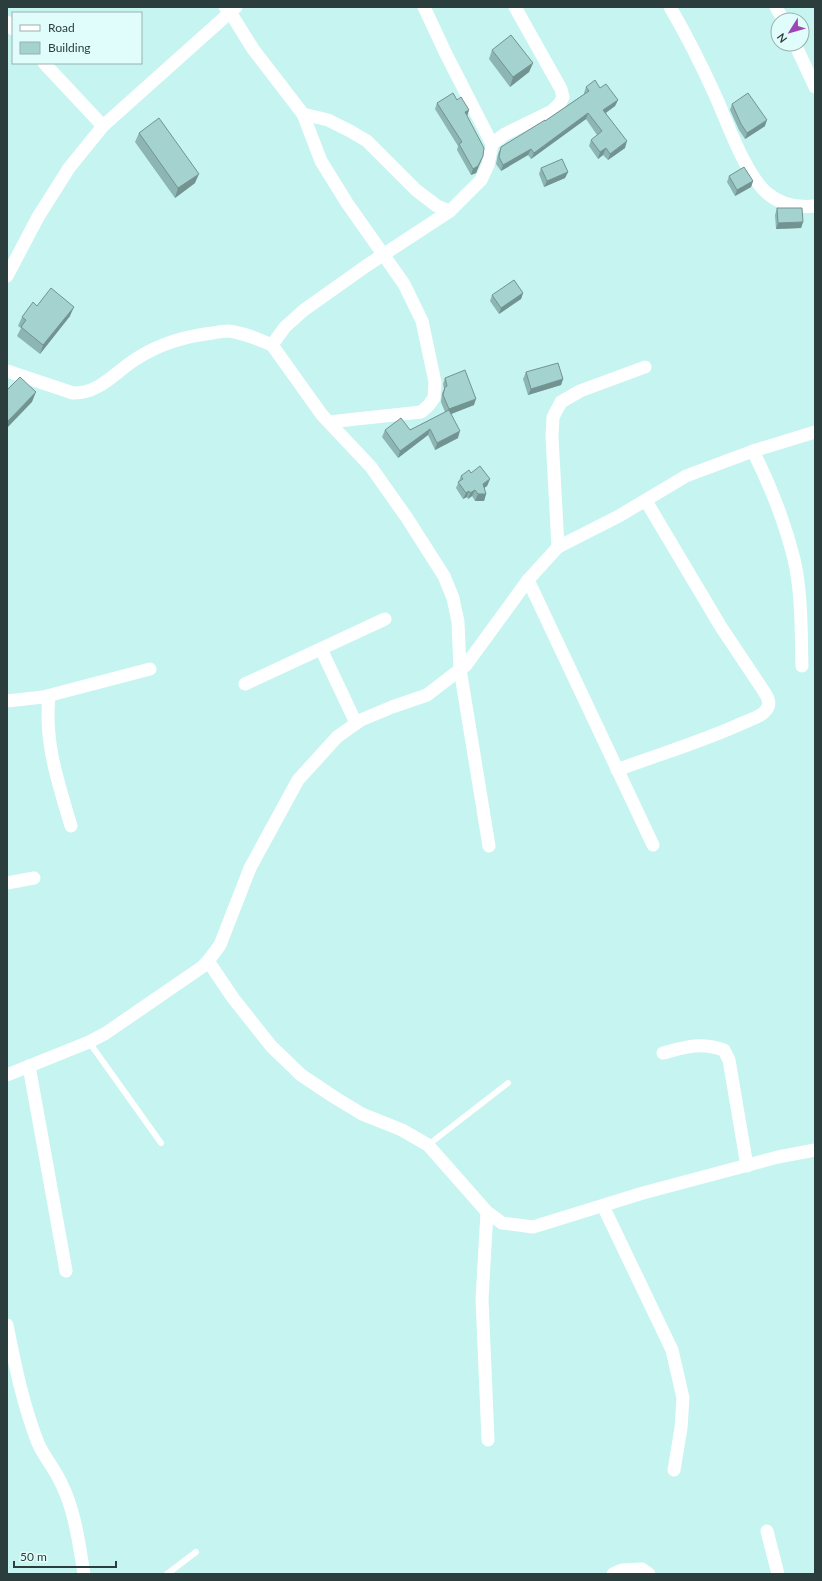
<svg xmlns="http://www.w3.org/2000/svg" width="822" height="1581" viewBox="0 0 822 1581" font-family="Lato,sans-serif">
<rect width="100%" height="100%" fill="#c5f4f1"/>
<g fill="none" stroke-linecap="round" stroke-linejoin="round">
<g stroke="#fff" stroke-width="6">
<polyline points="89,1042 161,1143"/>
<polyline points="428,1145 508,1083"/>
<polyline points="167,1574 196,1552"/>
</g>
<g stroke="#fff" stroke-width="13">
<polyline points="225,7 230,12 253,49 303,114 328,120 350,131 367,141 416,190 437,206 450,211 481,180 488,165 492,144"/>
<polyline points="424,7 446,54 492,144 505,134 552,111 560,103 563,97 561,89 515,7"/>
<path d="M670 7C687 36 702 66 716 97 728 124 745 174 767 193 781 205 797 208 815 206"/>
<polyline points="776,7 783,20"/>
<polyline points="7,22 13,29"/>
<polyline points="795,44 815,87"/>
<polyline points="44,63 103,126"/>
<polyline points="303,114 321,161 347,203 404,284 422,321 435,382 434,398 428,406 421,412 329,422"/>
<polyline points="450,211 366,266 304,310 285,327 272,345 322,415 371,467 407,518 444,576 453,598 458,622 460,669 489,846"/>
<polyline points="7,276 38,217 69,168 103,126 236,7"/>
<path d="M7 371 73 393C99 394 115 372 136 359 159 344 186 336 213 333 218 332 224 331 229 331 244 333 258 339 272 345"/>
<path d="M753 451C770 485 785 523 794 559 802 594 801 631 802 666"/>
<polyline points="558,547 552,437 553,417 561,402 580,391 645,367"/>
<polyline points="528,580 653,845"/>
<polyline points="321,649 356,723"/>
<polyline points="245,684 385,619"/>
<path d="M49 696C44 742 58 782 71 826"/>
<polyline points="7,701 43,697 150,669"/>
<path d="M617 770C660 754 704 741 745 722 752 719 762 716 766 710 772 703 767 696 763 690L721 627 646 501"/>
<polyline points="7,883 34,878"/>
<polyline points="208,961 233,998 271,1046 301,1075 334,1097 362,1114 402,1130 428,1145 487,1212 502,1223 533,1227 643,1193 778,1157 815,1150"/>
<path d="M663 1053C686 1047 699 1042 724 1050L729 1060 747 1166"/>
<polyline points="29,1066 66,1271"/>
<polyline points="7,1075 89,1042 106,1033 202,967 208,961 220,945 250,868 298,780 337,737 361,720 392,707 427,695 466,665 528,580 558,547 619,516 686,476 753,451 815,432"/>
<polyline points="603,1206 672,1350 683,1398 681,1428 674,1470"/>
<polyline points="487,1212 482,1299 488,1440"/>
<path d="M7 1325C15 1365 23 1405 38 1443 44 1457 55 1469 61 1483 75 1510 79 1544 84 1574"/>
<polyline points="767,1531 778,1574"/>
<polyline points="613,1574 622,1570 642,1569 649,1574"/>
</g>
</g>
<g fill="#8db5b2">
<polygon points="492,50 533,63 529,72 510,87 489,59"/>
<polygon points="586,87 600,88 618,100 615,106 606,113 625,148 608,160 603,155 598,159 589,146 591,140 597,135 586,119 531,159 528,155 501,171 496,164 498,154 501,147 545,121 584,94 584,93"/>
<polygon points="457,100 469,110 467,116 483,156 476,173 471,175 457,150 458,146 435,109 437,103"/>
<polygon points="732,104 765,126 745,139 739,130 730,110"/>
<polygon points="139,133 195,183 175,198 135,142"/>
<polygon points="541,168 568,172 565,178 544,187 539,174"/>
<polygon points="729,176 753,181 751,187 735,196 727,182"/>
<polygon points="777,208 803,222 801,228 776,229 775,215"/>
<polygon points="523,293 521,299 499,314 490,301 492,295"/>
<polygon points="37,306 70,316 40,354 17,336 21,328 18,326 22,317"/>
<polygon points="526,372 563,379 561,385 528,395 523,379"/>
<polygon points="445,378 474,405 451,414 458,438 435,450 428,435 398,458 382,437 385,430 410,430 445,412 441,402 442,393 444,389 443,384"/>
<polygon points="471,473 490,479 487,486 484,488 486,494 484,501 475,501 472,496 468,499 467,497 463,499 456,488 461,476"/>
</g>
<g fill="#739391">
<polygon points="533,63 529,72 510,87 513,77"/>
<polygon points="618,100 615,106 601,116 603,110"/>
<polygon points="469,110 467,116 462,119 465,112"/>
<polygon points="588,113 586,119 531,159 534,153"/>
<polygon points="767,120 765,126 745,139 747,133"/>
<polygon points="627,141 625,148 608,160 610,154"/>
<polygon points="606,148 603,155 598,159 600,152"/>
<polygon points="531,149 528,155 501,171 503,165"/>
<polygon points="483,156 476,173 471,175 473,169"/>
<polygon points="568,172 565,178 544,187 547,181"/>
<polygon points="199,174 195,183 175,198 178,188"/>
<polygon points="753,181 751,187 735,196 737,190"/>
<polygon points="803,222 801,228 776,229 778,223"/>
<polygon points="523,293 521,299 499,314 501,308"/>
<polygon points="74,307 70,316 40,354 43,345"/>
<polygon points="563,379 561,385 528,395 531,389"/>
<polygon points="36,392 32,402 7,428 7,422"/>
<polygon points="476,399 474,405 446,416 449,409"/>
<polygon points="430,429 428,435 398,458 400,451"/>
<polygon points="460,431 458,438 435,450 437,443"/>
<polygon points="490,479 487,486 481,490 483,484"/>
<polygon points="475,490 472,496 468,499 470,493"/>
<polygon points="469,491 467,497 463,499 466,493"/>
<polygon points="478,494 486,494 484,501 475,501"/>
</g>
<g fill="#a4d2cf" stroke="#739391">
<polygon points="511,35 533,63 513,77 492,50"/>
<polygon points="595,80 600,88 606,84 618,100 603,110 627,141 610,154 606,148 600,152 591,140 602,131 588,113 534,153 531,149 503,165 499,157 501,147 545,120 545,121 589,91 586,87"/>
<polygon points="453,93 457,100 461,97 469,110 465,112 484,148 483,156 478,166 473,169 459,144 462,142 437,103"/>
<polygon points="748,93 767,120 747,133 741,124 732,104"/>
<polygon points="159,118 199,174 178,188 139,133"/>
<polygon points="562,159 568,172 547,181 541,168"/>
<polygon points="744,167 753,181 737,190 729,176"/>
<polygon points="777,208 802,208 803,222 778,223"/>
<polygon points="514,280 523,293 501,308 492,295"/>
<polygon points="51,288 74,307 43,345 21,327 26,320 22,317 33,302 37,306"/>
<polygon points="558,363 563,379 531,389 526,372"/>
<polygon points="465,370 476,399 449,409 443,395 445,387 447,386 445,378"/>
<polygon points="20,377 36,392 7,422 7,390"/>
<polygon points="449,410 460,431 437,443 430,429 400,451 385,430 401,418 410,430"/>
<polygon points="480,466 490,479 483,484 486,494 478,494 475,490 470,493 469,491 466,493 458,482 463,479 461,476 469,470 471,473"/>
</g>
<rect width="822" height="1581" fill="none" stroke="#2b3e3d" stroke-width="16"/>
<rect x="12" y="12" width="130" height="52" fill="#e1fdfb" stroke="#98b1af"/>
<rect x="20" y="25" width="20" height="6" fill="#ffffff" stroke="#98b1af"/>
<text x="48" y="32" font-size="12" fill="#2b3e3d">Road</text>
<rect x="20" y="42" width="20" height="12" fill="#a4d2cf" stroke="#98b1af"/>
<text x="48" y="52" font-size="12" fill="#2b3e3d">Building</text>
<g transform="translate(790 32) rotate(233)"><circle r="19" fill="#e1fdfb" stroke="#98b1af"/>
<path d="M0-3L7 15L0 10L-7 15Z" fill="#9e46b3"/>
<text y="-6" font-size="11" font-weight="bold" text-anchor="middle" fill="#2b3e3d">N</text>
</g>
<path d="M14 1561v6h102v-6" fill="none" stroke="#2b3e3d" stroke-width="2"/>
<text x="20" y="1561" font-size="12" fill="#2b3e3d" stroke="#e1fdfb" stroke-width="3" paint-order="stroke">50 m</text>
</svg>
